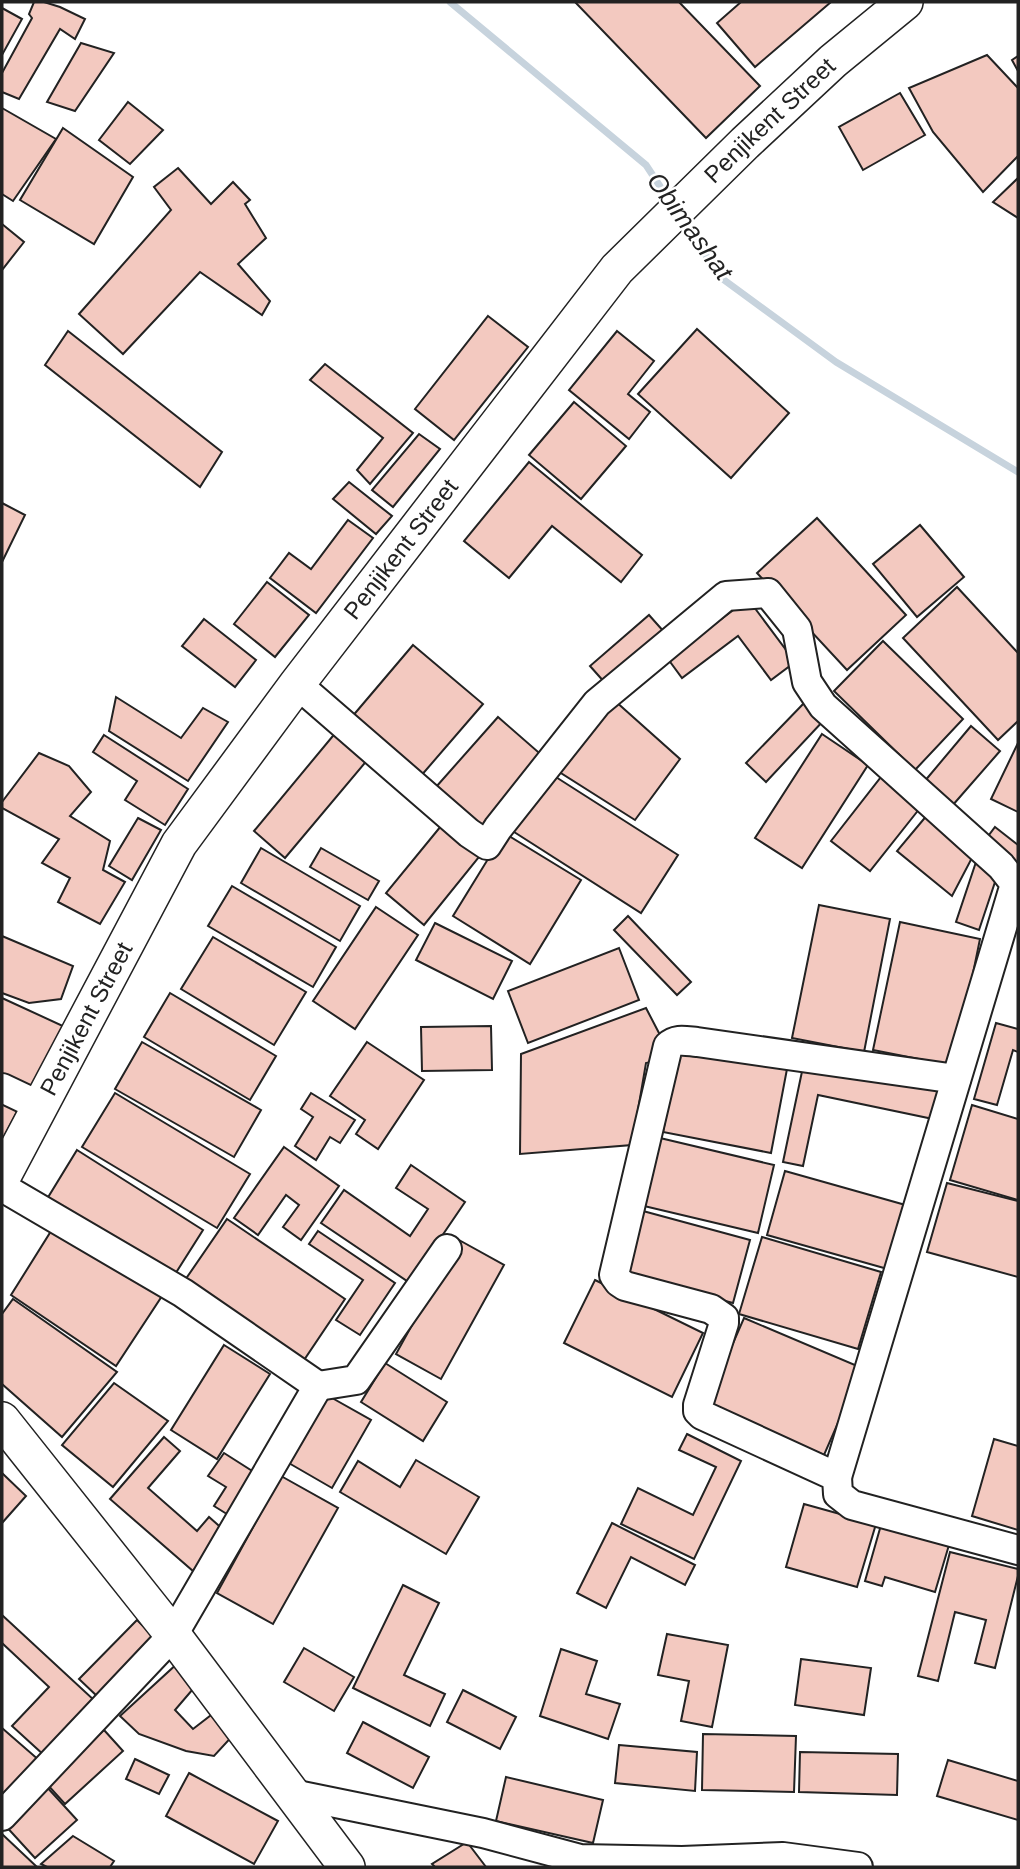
<svg xmlns="http://www.w3.org/2000/svg" width="1020" height="1869" viewBox="0 0 1020 1869" font-family="Arial,sans-serif">
<rect width="100%" height="100%" fill="#fff"/>
<g fill="none" stroke-linecap="round" stroke-linejoin="round">
<g stroke="#c7d3dd" stroke-width="7">
<polyline points="450,2 646,165 671,203"/>
<polyline points="682,219 720,277 836,362 1018,472"/>
</g>
</g>
<g fill="#f3c9c0" stroke="#222" stroke-width="2">
<polygon points="34,2 44,2 60,7 85,19 75,39 60,29 19,99 2,92 2,73 32,18 29,14"/>
<polygon points="575,2 679,2 760,86 706,138"/>
<polygon points="741,2 831,2 755,67 717,23"/>
<polygon points="2,8 22,19 2,55"/>
<polygon points="81,43 114,53 75,111 47,102"/>
<polygon points="987,55 1018,88 1018,156 983,192 933,132 909,88"/>
<polygon points="1018,56 1018,71 1012,60"/>
<polygon points="900,93 925,135 863,170 839,127"/>
<polygon points="128,102 163,130 130,164 99,140"/>
<polygon points="2,108 56,139 13,201 2,194"/>
<polygon points="63,128 133,177 94,244 20,200"/>
<polygon points="178,168 211,204 233,182 250,200 245,204 266,238 238,264 270,301 262,315 200,272 123,354 79,314 171,210 154,187"/>
<polygon points="1018,178 1018,218 993,202"/>
<polygon points="2,224 24,242 2,270"/>
<polygon points="488,316 528,347 454,440 415,409"/>
<polygon points="697,329 789,413 731,478 638,394"/>
<polygon points="68,331 222,452 200,487 45,365"/>
<polygon points="617,331 654,361 628,394 650,412 629,439 569,390"/>
<polygon points="325,364 413,433 370,484 357,470 383,438 310,380"/>
<polygon points="574,402 626,446 581,499 529,455"/>
<polygon points="419,434 440,449 393,507 372,490"/>
<polygon points="529,462 642,555 621,582 552,526 509,578 464,541"/>
<polygon points="349,482 392,516 376,534 333,499"/>
<polygon points="2,503 25,515 2,562"/>
<polygon points="817,518 906,615 847,670 757,573"/>
<polygon points="348,520 373,538 316,613 270,578 289,553 311,569"/>
<polygon points="920,525 964,577 917,617 873,564"/>
<polygon points="267,582 309,615 275,657 234,624"/>
<polygon points="957,587 1018,653 1018,721 998,740 903,638"/>
<polygon points="748,599 795,662 771,680 738,636 682,678 668,659"/>
<polygon points="649,615 665,633 606,684 590,666"/>
<polygon points="204,619 256,660 235,687 182,646"/>
<polygon points="883,641 963,719 915,770 834,691"/>
<polygon points="413,645 483,704 420,777 351,718"/>
<polygon points="116,697 181,738 203,708 228,722 188,781 109,731"/>
<polygon points="614,700 680,759 635,820 553,768"/>
<polygon points="806,701 825,719 766,782 746,763"/>
<polygon points="498,717 545,758 482,829 436,787"/>
<polygon points="971,726 1000,751 952,806 924,782"/>
<polygon points="337,731 369,758 285,858 254,831"/>
<polygon points="822,734 868,765 802,868 755,838"/>
<polygon points="104,735 188,789 165,825 125,800 137,781 93,752"/>
<polygon points="1018,743 1018,812 991,799"/>
<polygon points="39,753 69,766 91,792 70,816 110,841 103,870 125,882 100,924 58,902 70,878 42,863 59,839 2,808 2,802"/>
<polygon points="548,772 678,855 641,913 511,830"/>
<polygon points="881,777 920,808 870,871 831,841"/>
<polygon points="928,814 974,854 952,896 897,851"/>
<polygon points="138,818 161,830 132,880 109,866"/>
<polygon points="441,826 479,857 424,925 386,893"/>
<polygon points="995,827 1018,845 1018,870 983,843"/>
<polygon points="504,833 581,880 530,964 453,916"/>
<polygon points="261,848 360,906 340,941 241,883"/>
<polygon points="321,848 379,881 368,900 310,867"/>
<polygon points="976,862 999,870 979,930 956,922"/>
<polygon points="232,886 336,947 313,987 208,926"/>
<polygon points="819,905 890,919 864,1052 792,1038"/>
<polygon points="376,907 418,935 355,1029 313,1001"/>
<polygon points="628,916 691,982 677,995 614,930"/>
<polygon points="900,922 980,939 954,1066 873,1050"/>
<polygon points="435,923 512,961 493,999 416,960"/>
<polygon points="2,936 73,966 61,999 29,1003 2,993"/>
<polygon points="213,937 306,992 274,1045 181,989"/>
<polygon points="619,948 639,1000 528,1043 508,991"/>
<polygon points="170,993 276,1056 250,1100 144,1037"/>
<polygon points="2,998 65,1027 35,1093 2,1078"/>
<polygon points="646,1008 660,1035 655,1061 646,1063 632,1145 520,1154 521,1054"/>
<polygon points="996,1023 1018,1029 1018,1052 1013,1050 997,1105 974,1099"/>
<polygon points="491,1026 492,1070 422,1071 421,1027"/>
<polygon points="142,1042 261,1110 234,1157 115,1089"/>
<polygon points="367,1042 424,1080 378,1149 356,1134 365,1120 330,1096"/>
<polygon points="679,1048 787,1069 771,1153 663,1132"/>
<polygon points="804,1062 939,1089 933,1119 818,1095 803,1166 783,1162"/>
<polygon points="115,1093 250,1174 217,1228 82,1147"/>
<polygon points="311,1093 355,1120 340,1143 330,1137 316,1160 295,1146 313,1117 301,1109"/>
<polygon points="2,1095 21,1104 2,1141"/>
<polygon points="972,1105 1018,1119 1018,1200 950,1180"/>
<polygon points="660,1138 774,1165 758,1233 644,1206"/>
<polygon points="284,1147 339,1186 301,1240 283,1227 299,1205 286,1195 258,1235 234,1218"/>
<polygon points="77,1150 203,1230 172,1279 47,1199"/>
<polygon points="411,1165 465,1202 410,1283 321,1223 344,1190 410,1236 428,1209 396,1188"/>
<polygon points="785,1171 909,1206 891,1270 767,1235"/>
<polygon points="947,1183 1018,1201 1018,1277 927,1252"/>
<polygon points="643,1211 750,1240 733,1303 626,1275"/>
<polygon points="227,1219 345,1299 302,1363 183,1283"/>
<polygon points="53,1228 162,1296 116,1366 11,1295"/>
<polygon points="318,1231 395,1283 360,1335 336,1320 363,1280 309,1244"/>
<polygon points="762,1237 881,1272 858,1349 739,1314"/>
<polygon points="459,1240 504,1265 441,1379 396,1354"/>
<polygon points="595,1280 703,1333 672,1397 564,1343"/>
<polygon points="13,1299 117,1372 62,1437 2,1384 2,1314"/>
<polygon points="744,1318 862,1368 824,1455 706,1405"/>
<polygon points="224,1345 270,1374 217,1459 171,1430"/>
<polygon points="385,1363 447,1402 423,1441 361,1402"/>
<polygon points="114,1383 168,1421 113,1487 62,1445"/>
<polygon points="325,1394 371,1420 332,1488 287,1462"/>
<polygon points="687,1434 741,1461 694,1559 621,1524 638,1488 693,1515 716,1467 679,1450"/>
<polygon points="164,1437 180,1451 148,1488 197,1531 209,1517 226,1532 193,1571 110,1499"/>
<polygon points="994,1439 1018,1446 1018,1530 972,1516"/>
<polygon points="224,1453 257,1474 230,1516 214,1506 226,1487 208,1476"/>
<polygon points="416,1460 479,1497 446,1554 340,1492 358,1461 400,1487"/>
<polygon points="2,1473 26,1496 2,1523"/>
<polygon points="281,1476 338,1508 273,1624 217,1593"/>
<polygon points="804,1504 876,1524 857,1587 786,1567"/>
<polygon points="612,1523 695,1565 685,1585 631,1557 606,1608 577,1593"/>
<polygon points="881,1525 949,1545 935,1592 885,1577 882,1586 865,1581"/>
<polygon points="950,1552 1018,1569 1018,1576 995,1668 975,1663 986,1620 955,1612 938,1681 918,1676"/>
<polygon points="403,1585 439,1603 404,1675 445,1694 430,1726 353,1688"/>
<polygon points="2,1615 95,1701 45,1756 12,1726 49,1687 2,1643"/>
<polygon points="137,1620 156,1639 98,1697 79,1679"/>
<polygon points="667,1634 728,1645 712,1727 681,1721 689,1681 658,1675"/>
<polygon points="304,1648 354,1677 334,1711 284,1682"/>
<polygon points="561,1649 597,1661 586,1694 620,1704 608,1739 540,1716"/>
<polygon points="801,1659 871,1668 864,1715 795,1705"/>
<polygon points="179,1662 199,1682 175,1710 193,1729 219,1709 237,1731 214,1756 186,1751 139,1734 120,1716"/>
<polygon points="463,1690 516,1717 500,1749 447,1722"/>
<polygon points="363,1722 429,1757 413,1788 347,1753"/>
<polygon points="2,1728 40,1761 2,1801"/>
<polygon points="104,1730 123,1751 65,1804 46,1783"/>
<polygon points="703,1734 796,1736 794,1792 702,1790"/>
<polygon points="619,1745 697,1752 695,1791 615,1783"/>
<polygon points="800,1752 898,1754 897,1795 799,1792"/>
<polygon points="135,1759 169,1775 159,1794 126,1779"/>
<polygon points="948,1760 1018,1781 1018,1820 937,1796"/>
<polygon points="189,1773 278,1821 254,1864 166,1816"/>
<polygon points="506,1777 603,1800 593,1843 496,1821"/>
<polygon points="45,1785 77,1820 35,1858 3,1823"/>
<polygon points="2,1834 37,1867 2,1867"/>
<polygon points="73,1836 114,1861 110,1867 47,1867 41,1864"/>
<polygon points="467,1842 486,1867 435,1867 432,1864"/>
</g>
<g fill="none" stroke-linecap="round" stroke-linejoin="round">
<defs>
<g id="minor">
<polyline points="297,684 469,833 487,845 498,828 597,703 726,596 768,593 797,629 807,682 823,706 1001,866 1015,884 837,1477"/>
<path d="M956 1079 697 1042C686 1041 676 1038 668 1046L614 1275 619 1282 625 1286 711 1309 724 1318V1323L698 1405V1411L702 1415 837 1477 838 1494 852 1505 1018 1550"/>
<polyline points="2,1088 40,1106"/>
<polyline points="2,1187 183,1293 318,1386 173,1635 2,1816"/>
<polyline points="318,1386 356,1380 447,1249"/>
<polyline points="292,1794 483,1833 580,1859 682,1861 783,1857 858,1867"/>
</g>
<g id="major">
<path id="s1" d="M2 1178 179 844 297 684 617 269 745 143 833 61 905 2"/>
<polyline points="2,1420 173,1635 347,1867"/>
</g>
</defs>
<use href="#minor" stroke="#222" stroke-width="32"/>
<use href="#major" stroke="#222" stroke-width="38"/>
<use href="#minor" stroke="#fff" stroke-width="28"/>
<use href="#major" stroke="#fff" stroke-width="35"/>
</g>
<g text-anchor="middle" stroke-width="5" stroke-linejoin="round" paint-order="stroke">
<g font-size="24" fill="#222" stroke="#fff">
<text dy="8" stroke="none"><textPath href="#s1" startOffset="1314">Penjikent Street</textPath></text>
<text dy="8" stroke="none"><textPath href="#s1" startOffset="747">Penjikent Street</textPath></text>
<text dy="8" stroke="none"><textPath href="#s1" startOffset="180">Penjikent Street</textPath></text>
</g>
<g font-size="26" font-style="italic" fill="#222" stroke="#fff">
<text transform="translate(690 226) rotate(54)" y="9">Obimashat</text>
</g>
</g>
<rect width="1020" height="1869" fill="none" stroke="#222222" stroke-width="7"/>
</svg>
